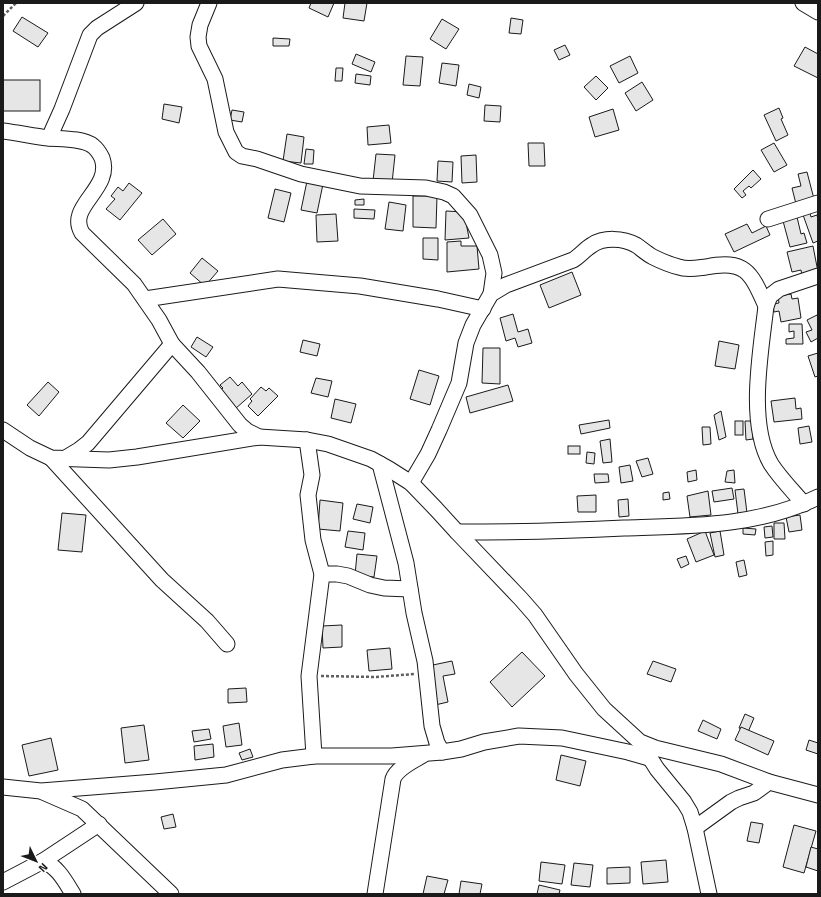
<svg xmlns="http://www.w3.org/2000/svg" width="821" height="897" viewBox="0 0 821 897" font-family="'Titillium Web',sans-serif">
<rect width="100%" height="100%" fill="#fff"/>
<g fill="#e6e6e6" stroke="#1a1a1a">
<polygon points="311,3 334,3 328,17 309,8"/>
<polygon points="345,3 367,3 364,21 343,18"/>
<polygon points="22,17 48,33 38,47 13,31"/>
<polygon points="511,18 523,20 521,34 509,33"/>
<polygon points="442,19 459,29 446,49 430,39"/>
<polygon points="273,38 290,39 289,46 273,46"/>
<polygon points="565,45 570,55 559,60 554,50"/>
<polygon points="805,47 818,54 818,78 794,66"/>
<polygon points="356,54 375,62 371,72 352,64"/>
<polygon points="406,56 423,57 420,86 403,85"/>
<polygon points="630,56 638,73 619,83 610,66"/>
<polygon points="442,63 459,65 456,86 439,83"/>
<polygon points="336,68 343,68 342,81 335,81"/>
<polygon points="356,74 371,76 370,85 355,83"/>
<polygon points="596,76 608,88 596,100 584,87"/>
<rect x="3" y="80" width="37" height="31"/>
<polygon points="642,82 653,100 636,111 625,93"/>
<polygon points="469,84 481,87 479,98 467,95"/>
<polygon points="164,104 182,107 179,123 162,119"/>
<polygon points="485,105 501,106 500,122 484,121"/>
<polygon points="779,108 783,118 781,119 788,135 776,141 764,115"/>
<polygon points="613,109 619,130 595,137 589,117"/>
<polygon points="232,110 244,112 242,122 230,120"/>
<polygon points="389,125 391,143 368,145 367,127"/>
<polygon points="287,134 304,137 301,163 283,161"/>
<polygon points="528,143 544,143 545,166 529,166"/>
<polygon points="774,143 787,165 774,172 761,150"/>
<polygon points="306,149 314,150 313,164 304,164"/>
<polygon points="376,154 395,155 392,183 373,181"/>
<polygon points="476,155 477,182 462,183 461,156"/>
<polygon points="438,161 453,162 452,182 437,181"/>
<polygon points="753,170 761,179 751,188 749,186 743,191 746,195 742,198 734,189"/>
<polygon points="807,172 814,199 796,204 792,188 801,186 798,174"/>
<polygon points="307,181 323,184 317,213 301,210"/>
<polygon points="129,183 142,193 120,220 106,209 115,199 111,196 118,187 123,191"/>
<polygon points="275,189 291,193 284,222 268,218"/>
<polygon points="413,196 437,196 436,228 413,227"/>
<polygon points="364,199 364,205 355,205 355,200"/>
<polygon points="389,202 406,205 403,231 385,229"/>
<polygon points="354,209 375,210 374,219 354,218"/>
<polygon points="809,210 811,217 817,215 818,219 818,241 813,243 802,212"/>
<polygon points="446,211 464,212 469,238 445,240"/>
<polygon points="336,214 338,241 317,242 316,215"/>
<polygon points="797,217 801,234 804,233 807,243 790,247 783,221"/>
<polygon points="163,219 176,234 152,255 138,240"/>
<polygon points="747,224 752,233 766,226 770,235 734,252 725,234"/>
<polygon points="423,238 438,238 438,260 423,259"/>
<polygon points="461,241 461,246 477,246 479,269 447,272 447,242"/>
<polygon points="813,246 818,272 802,276 801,270 792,272 787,252"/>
<polygon points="202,258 218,271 205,286 190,273"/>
<polygon points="572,272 581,295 549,308 540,285"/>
<polygon points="791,294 792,299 798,298 801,318 781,322 779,311 774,312 773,304 779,303 778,296"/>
<polygon points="513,314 518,332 528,329 532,343 518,347 515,338 506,341 500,318"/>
<polygon points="817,315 818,318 818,338 811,342 806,332 812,330 807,320"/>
<polygon points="789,324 802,324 803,344 786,344 786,339 794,338 794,331 789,332"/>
<polygon points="197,337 213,347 206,357 191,347"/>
<polygon points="303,340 320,344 317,356 300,352"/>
<polygon points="719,341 739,345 735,369 715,366"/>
<polygon points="483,348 500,348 500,384 482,383"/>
<polygon points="818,353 818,376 815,377 808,356"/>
<polygon points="419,370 439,376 430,405 410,399"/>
<polygon points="230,377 238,386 242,382 252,394 235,409 219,391 223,388 220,385"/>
<polygon points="316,378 332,381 328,397 311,393"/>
<polygon points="48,382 59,392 39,416 27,405"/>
<polygon points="508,385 513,401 470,413 466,397"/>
<polygon points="261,387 266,391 269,388 278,396 258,416 248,406 252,401 250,399"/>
<polygon points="795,398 796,409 801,408 802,419 774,422 771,401"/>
<polygon points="335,399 356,404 351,423 331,418"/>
<polygon points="183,405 200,421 183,438 166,423"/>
<polygon points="721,411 726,437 719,440 714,415"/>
<polygon points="609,420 610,428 581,434 579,425"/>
<rect x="735" y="421" width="8" height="14"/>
<polygon points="745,421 752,421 753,439 746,440"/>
<polygon points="809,426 812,442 800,444 798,428"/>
<polygon points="702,427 710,427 711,444 703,445"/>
<polygon points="610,439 612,462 603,463 600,441"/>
<rect x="568" y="446" width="12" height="8"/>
<polygon points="587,452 595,453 594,464 586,463"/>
<polygon points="648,458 653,474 642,477 636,461"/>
<polygon points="630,465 633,481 621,483 619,467"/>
<polygon points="696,470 697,480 688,482 687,472"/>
<polygon points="734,470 735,483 725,482 727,471"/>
<polygon points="594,474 608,474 609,482 595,483"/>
<polygon points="732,488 734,499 714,502 712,491"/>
<polygon points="744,489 747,513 738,514 735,490"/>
<polygon points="708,491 711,515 690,517 687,496"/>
<polygon points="669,492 670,499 663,500 663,493"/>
<polygon points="596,495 596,512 578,512 577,496"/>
<polygon points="628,499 629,516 619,517 618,500"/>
<polygon points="320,500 343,503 340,531 318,529"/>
<polygon points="357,504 373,507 370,523 353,519"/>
<polygon points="62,513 86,515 82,552 58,550"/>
<polygon points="800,515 802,530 789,532 786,517"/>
<polygon points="774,523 784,523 785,539 774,539"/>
<polygon points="772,526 773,537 765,538 764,527"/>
<polygon points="743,528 756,529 755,535 743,534"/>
<polygon points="348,531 365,533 363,550 345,547"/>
<polygon points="705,531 714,555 696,562 687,539"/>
<polygon points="720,531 724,555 715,557 710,533"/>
<polygon points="773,541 773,555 766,556 765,542"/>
<polygon points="357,554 377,556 374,577 355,575"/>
<polygon points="686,556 689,564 681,568 677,559"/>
<polygon points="744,560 747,575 739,577 736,562"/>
<polygon points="342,625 342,647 323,648 322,626"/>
<polygon points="390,648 392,669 369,671 367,650"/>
<polygon points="522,652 545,676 512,707 490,682"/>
<polygon points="452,661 455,674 443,676 448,702 435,705 428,666"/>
<polygon points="653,661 676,669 671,682 647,674"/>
<polygon points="246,688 247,702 228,703 228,689"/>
<polygon points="745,714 754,718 748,732 739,728"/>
<polygon points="703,720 721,729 717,739 698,731"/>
<polygon points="239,723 242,745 226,747 223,726"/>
<polygon points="144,725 149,760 125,763 121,728"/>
<polygon points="741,727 774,741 768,755 735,740"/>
<polygon points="209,729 211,739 194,742 192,731"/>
<polygon points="51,738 58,770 29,776 22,745"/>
<polygon points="809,740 818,743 818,754 806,750"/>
<polygon points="213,744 214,757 195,760 194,746"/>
<polygon points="250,749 253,757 242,760 239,753"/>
<polygon points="561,755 586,761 580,786 556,780"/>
<polygon points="173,814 176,827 164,829 161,817"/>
<polygon points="751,822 763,824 759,843 747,841"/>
<polygon points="794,825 816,831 804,873 783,867"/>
<polygon points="811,847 818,849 818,871 806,867"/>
<polygon points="666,860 668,882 643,884 641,862"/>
<polygon points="541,862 565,865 562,884 539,881"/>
<polygon points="574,863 593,865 590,887 571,885"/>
<polygon points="630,867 630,883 607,884 607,868"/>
<polygon points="427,876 448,880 444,894 423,894"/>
<polygon points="461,881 482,884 480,894 459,894"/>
<polygon points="539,885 560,890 559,894 537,894"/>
</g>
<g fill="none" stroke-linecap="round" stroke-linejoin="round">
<defs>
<g id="minor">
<polyline points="209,3 200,25 198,37 199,46 215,79 226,132 236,152 242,156 257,159 301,174 360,186 426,188 444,192 453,196 470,215 490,255 494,273 491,294"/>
<polyline points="803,3 818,12"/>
<path d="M3 131C18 133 33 136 48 138 61 139 83 138 93 146 97 149 100 154 102 158 113 189 66 206 82 233L134 284 159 320 172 344 198 372 240 425 247 431 259 437"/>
<polyline points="49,138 62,109 90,35 97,28 136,3"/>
<polyline points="768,219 818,203"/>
<polyline points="145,299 278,279 360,286 438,299 483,309"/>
<polyline points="3,430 30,448 51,458 109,460 137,457 259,437 307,440 328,444 371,459 389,469 411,483 436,509 457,532 521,599 535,615 576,674 604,709 640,742 655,748 721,764 769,782 818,795"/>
<polyline points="307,440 312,475 308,495 313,540 322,574 309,676 314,756"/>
<polyline points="51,458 162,580 207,621 227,644"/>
<polyline points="64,459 79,450 88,443 172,344"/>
<polyline points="380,464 406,563 414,613 425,661 432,726 437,743 442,752"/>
<path d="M411 483 428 454 439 430 459 383 466 343 473 325 491 294 506 285 573 260C580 256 585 249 592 245 604 237 623 238 636 245 642 249 647 254 653 257 661 261 670 265 679 267 687 270 697 268 706 267 746 259 751 273 766 306"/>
<path d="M804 504C793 491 780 478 771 464 747 423 761 351 766 306L770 296 779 289 818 276"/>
<path d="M457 532C513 532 568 531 624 528 690 526 758 527 818 497"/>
<polyline points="322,574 337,574 348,576 370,585 384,588 410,589"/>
<polyline points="645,750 657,769 684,802 690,812 695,828 709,894"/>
<polyline points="3,787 41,791 155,782 226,775 282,760 314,756 392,756 442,752 461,749 484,742 519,736 562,738 628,752 649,758"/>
<polyline points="43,792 82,809 171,894"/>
<polyline points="695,828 731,802 739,798 754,793 769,782"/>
<path d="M43 861C58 867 65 881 73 894"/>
<polyline points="3,882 43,861 99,824"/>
<path d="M375 894 393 779C397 768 413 761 423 755"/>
</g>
</defs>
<use href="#minor" stroke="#1a1a1a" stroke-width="17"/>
<g stroke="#5f5f5f" stroke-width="2.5" stroke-dasharray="3 2" stroke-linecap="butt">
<polyline points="3,16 16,3"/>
<polyline points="321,676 376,677 414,674"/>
</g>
<use href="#minor" stroke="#fff" stroke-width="15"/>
</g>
<rect width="821" height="897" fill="none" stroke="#1a1a1a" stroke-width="8"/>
<g transform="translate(36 861) rotate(133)" stroke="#ffffff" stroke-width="3" paint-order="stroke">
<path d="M0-3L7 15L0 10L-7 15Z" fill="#1a1a1a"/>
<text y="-6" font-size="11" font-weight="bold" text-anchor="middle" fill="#1a1a1a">N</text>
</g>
</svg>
